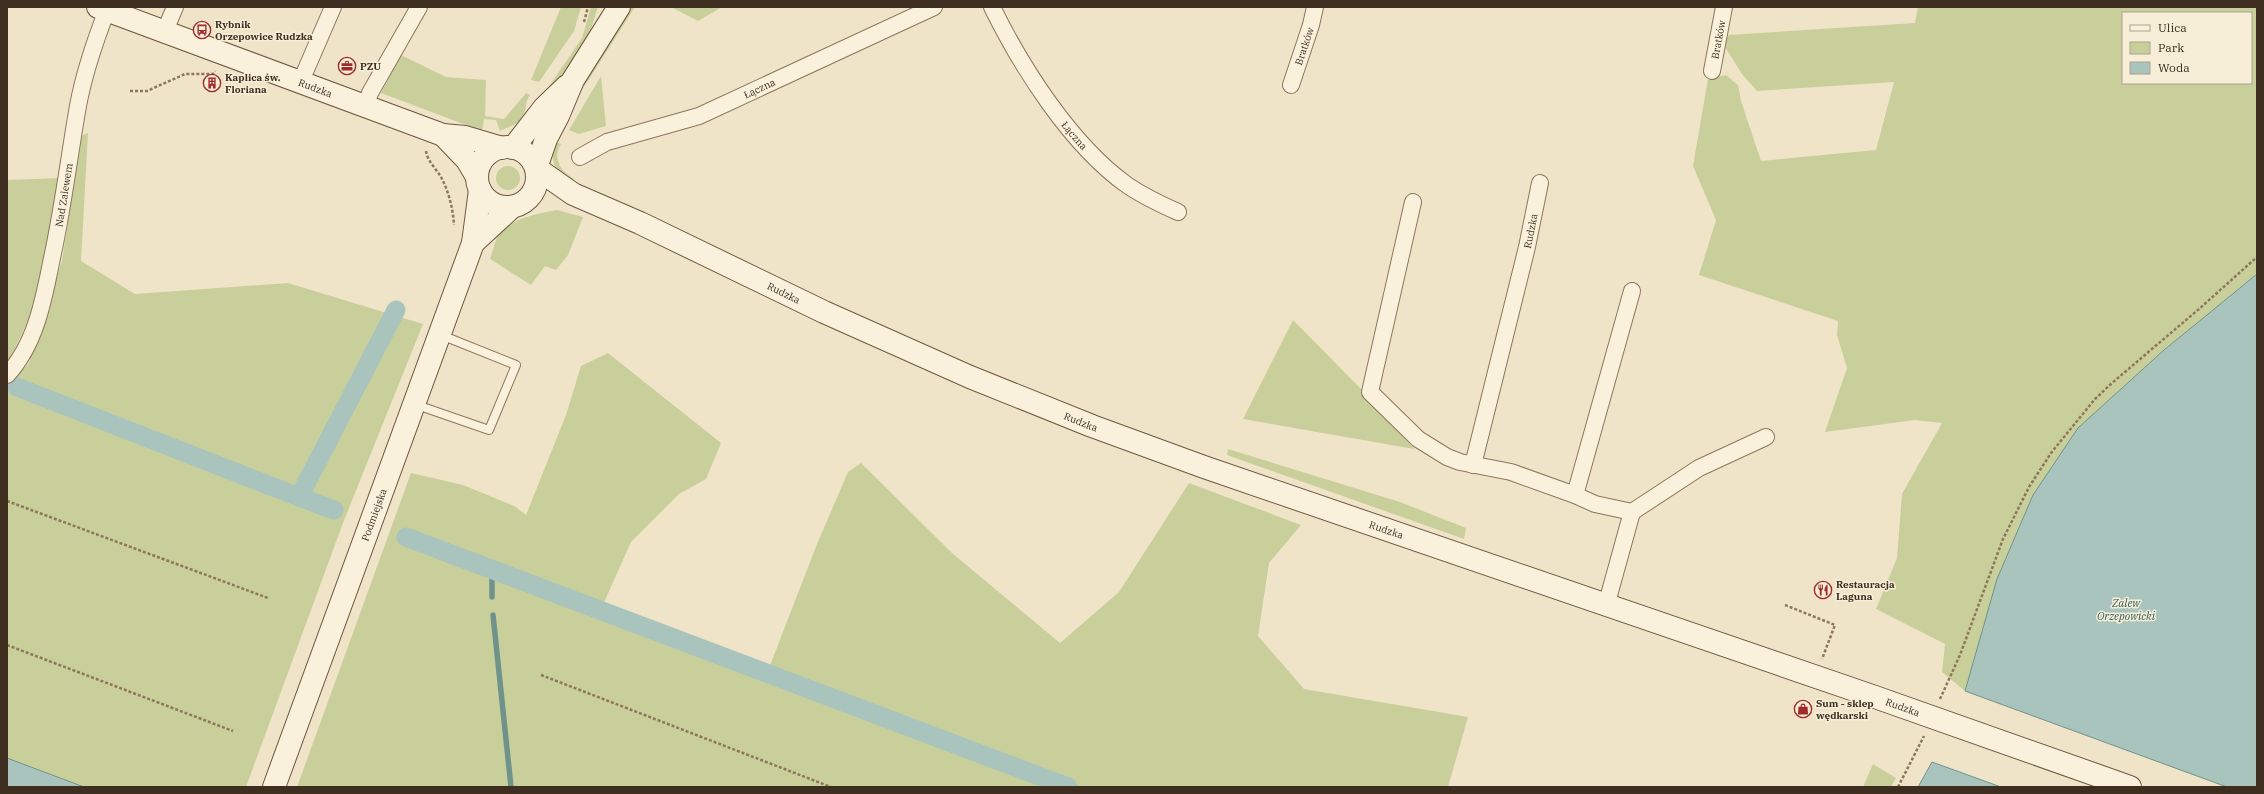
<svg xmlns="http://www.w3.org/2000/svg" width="2264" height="794" viewBox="0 0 2264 794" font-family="'IBM Plex Serif',serif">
<rect width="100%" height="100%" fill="#f0e4c8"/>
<g fill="#c9cf9b" fill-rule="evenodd">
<polygon points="561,7 581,7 574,31 539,82 531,80"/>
<polygon points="591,7 598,7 588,38 551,90 546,91 582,38"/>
<polygon points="630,7 635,7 582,90 564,126 573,100"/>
<polygon points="671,7 722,7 698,21"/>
<path d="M1918 7H2257V274L2164 350 2078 428 2033 495 1997 579 1965 691 1942 672 1945 644 1876 609 1897 558 1902 494 1942 423 1915 420 1825 432 1847 368 1837 335 1838 321 1699 275 1716 220 1693 166 1708 79 1726 75 1738 85 1741 101 1761 161 1876 150 1894 82 1757 91 1742 74 1723 44 1729 35 1915 23ZM2123 13H2251V83H2123Z"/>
<path d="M401 55 446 77 486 80 485 116 504 119 526 93 530 95C524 102 527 116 520 121 515 125 506 128 500 131L496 120 484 119 482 131 381 93Z"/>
<polygon points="601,76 606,126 579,134 569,130"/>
<polygon points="88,133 81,261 135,294 288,283 423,324 343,523 246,787 84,787 7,758 7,382 28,365 62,261 81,136"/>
<path d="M554 141 561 144C552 158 561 172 574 179L573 182 556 172 552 154Z"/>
<circle cx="508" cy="178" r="12"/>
<polygon points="60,178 37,301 7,365 7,180"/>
<path d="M557 210 583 217 568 255 556 270 545 266 531 285 490 259C493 251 495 239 500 233 512 218 540 213 557 210Z"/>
<polygon points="1293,320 1362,390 1414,449 1243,419"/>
<polygon points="608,353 721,443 706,479 679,494 631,542 602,607 769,668 817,544 848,472 861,463 952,553 1060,643 1119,592 1189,483 1301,525 1269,563 1258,636 1304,689 1468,717 1448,787 297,787 411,473 463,485 514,506 526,515 566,415 581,366"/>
<polygon points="1228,449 1400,502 1466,528 1464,539 1227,455"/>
<polygon points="1873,764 1896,778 1891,787 1863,787"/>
</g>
<g fill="#a9c4bc" stroke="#6f938a">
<polygon points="2257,274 2257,787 2227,787 1965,691 1997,579 2033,495 2078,428 2164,350"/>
<polygon points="7,758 84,787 7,787"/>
<polygon points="1932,762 2001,787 1918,787"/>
</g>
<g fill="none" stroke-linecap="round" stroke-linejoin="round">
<g stroke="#6f938a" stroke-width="5.5">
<polyline points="492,570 492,597"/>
<polyline points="493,615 511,787"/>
</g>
<g stroke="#a9c4bc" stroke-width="19">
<polyline points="17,387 299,497 396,310"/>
<polyline points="299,497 334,510"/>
<polyline points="406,537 1068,787"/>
</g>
<defs>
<polyline id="lane" points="414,404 489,430 516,365 441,335"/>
<g id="street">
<path id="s1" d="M992 7C1022 68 1071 145 1127 185 1143 196 1160 204 1178 212"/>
<polyline points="165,31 175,7"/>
<path id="s2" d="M1712 71 1724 7"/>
<polyline points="301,81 333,7"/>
<path id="s3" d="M1291 85 1311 25 1315 7"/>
<polyline points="366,105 370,93 419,7"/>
<path id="s4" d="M580 157 607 142 699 116 934 7"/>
<polyline points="1413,202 1370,392 1418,439 1447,457 1460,462 1511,472 1575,495 1595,504 1632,512 1606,606"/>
<path id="s5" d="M7 375C36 344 44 298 52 258 63 208 69 157 78 106 84 73 95 41 107 10"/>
<path id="s6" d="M1473 465 1527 247 1540 183"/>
<polyline points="1575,495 1632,291"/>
<polyline points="1632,512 1699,468 1766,437"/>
</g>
<g id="secondary">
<path id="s7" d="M98 7 443 135 465 137 502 148"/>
<polyline points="443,135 467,160 477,177"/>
<circle cx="507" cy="177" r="30"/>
<polyline points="513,148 544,108 567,86"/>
<path id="s8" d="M536 168 573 194 640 223 824 312 970 377 1092 426 1204 467 1875 697 2130 787"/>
<polyline points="536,168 546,139 558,116 573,80 619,7"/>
<polyline points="473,243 512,207"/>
<path id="s9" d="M274 787 473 243 480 190"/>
</g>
</defs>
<use href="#lane" stroke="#8d765c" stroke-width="10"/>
<use href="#street" stroke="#8d765c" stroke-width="18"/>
<use href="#secondary" stroke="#6f573f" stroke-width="24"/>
<g stroke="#8d765c" stroke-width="2.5" stroke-dasharray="3 2" stroke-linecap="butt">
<polyline points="584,22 588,7"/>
<polyline points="130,91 147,91 185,74 213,74 215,71"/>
<path d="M426 151C427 160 436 169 441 177 449 192 453 209 454 225"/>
<polyline points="7,501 268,598"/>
<polyline points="1785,605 1835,625 1822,659"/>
<polyline points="7,645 233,731"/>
<polyline points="541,675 831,787"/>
<polyline points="1940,699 1960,655 2003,539 2029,487 2051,453 2095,399 2112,383 2199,309 2257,257"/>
<polyline points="1898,787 1924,736"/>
</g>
<use href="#lane" stroke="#faf1dc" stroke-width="8"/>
<use href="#street" stroke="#faf1dc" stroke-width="16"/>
<use href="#secondary" stroke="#faf1dc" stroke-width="22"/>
</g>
<defs>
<symbol id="bus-ring" viewBox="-11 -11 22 22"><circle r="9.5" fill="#f7eed8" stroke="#9e2a2b" stroke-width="1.5"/><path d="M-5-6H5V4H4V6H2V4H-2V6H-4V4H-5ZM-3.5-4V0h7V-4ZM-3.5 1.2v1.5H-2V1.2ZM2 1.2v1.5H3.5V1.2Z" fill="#9e2a2b"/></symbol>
<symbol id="office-ring" viewBox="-11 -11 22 22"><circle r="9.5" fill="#f7eed8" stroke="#9e2a2b" stroke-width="1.5"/><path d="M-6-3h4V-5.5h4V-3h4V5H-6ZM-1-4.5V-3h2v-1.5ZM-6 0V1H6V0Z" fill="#9e2a2b"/></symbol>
<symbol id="building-ring" viewBox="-11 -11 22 22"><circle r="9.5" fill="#f7eed8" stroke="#9e2a2b" stroke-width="1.5"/><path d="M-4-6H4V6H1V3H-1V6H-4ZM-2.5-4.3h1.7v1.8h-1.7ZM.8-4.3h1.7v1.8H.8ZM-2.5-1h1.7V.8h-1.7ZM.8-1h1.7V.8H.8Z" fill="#9e2a2b"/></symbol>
<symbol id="restaurant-ring" viewBox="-11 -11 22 22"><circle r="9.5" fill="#f7eed8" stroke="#9e2a2b" stroke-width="1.5"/><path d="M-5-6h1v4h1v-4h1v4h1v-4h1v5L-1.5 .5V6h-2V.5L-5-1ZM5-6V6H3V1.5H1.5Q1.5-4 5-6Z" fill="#9e2a2b"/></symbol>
<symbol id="shop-ring" viewBox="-11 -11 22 22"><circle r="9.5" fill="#f7eed8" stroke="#9e2a2b" stroke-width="1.5"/><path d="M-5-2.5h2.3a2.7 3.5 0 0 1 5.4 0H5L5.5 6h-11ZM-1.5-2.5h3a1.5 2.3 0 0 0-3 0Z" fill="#9e2a2b"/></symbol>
</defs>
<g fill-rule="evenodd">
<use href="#bus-ring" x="192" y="20" width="20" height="20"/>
<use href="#office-ring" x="337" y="56" width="20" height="20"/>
<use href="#building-ring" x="202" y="73" width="20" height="20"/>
<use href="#restaurant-ring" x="1813" y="580" width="20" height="20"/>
<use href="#shop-ring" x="1793" y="699" width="20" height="20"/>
</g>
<g text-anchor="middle" stroke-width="3" stroke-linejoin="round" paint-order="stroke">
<g font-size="10" font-weight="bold" fill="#3d2e20" stroke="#f7eed8" text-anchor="start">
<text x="215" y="28">Rybnik<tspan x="215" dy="12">Orzepowice Rudzka</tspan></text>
<text x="360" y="70">PZU</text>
<text x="225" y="81">Kaplica św.<tspan x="225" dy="12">Floriana</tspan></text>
<text x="1836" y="588">Restauracja<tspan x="1836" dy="12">Laguna</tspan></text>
<text x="1816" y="707">Sum - sklep<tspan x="1816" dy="12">wędkarski</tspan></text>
</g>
<g font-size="10" fill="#3d2e20" stroke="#f7eed8">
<text dy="4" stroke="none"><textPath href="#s2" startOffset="32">Bratków</textPath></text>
<text dy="4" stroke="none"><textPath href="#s3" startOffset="41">Bratków</textPath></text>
<text dy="4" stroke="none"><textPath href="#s7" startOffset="232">Rudzka</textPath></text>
<text dy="4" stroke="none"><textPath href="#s4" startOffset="193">Łączna</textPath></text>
<text dy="4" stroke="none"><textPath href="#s1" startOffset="153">Łączna</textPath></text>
<text dy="4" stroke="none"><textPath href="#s5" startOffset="191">Nad Zalewem</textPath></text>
<text dy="4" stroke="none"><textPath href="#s6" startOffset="241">Rudzka</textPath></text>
<text dy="4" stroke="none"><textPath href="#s8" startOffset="278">Rudzka</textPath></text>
<text dy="4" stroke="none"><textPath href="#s8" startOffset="602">Rudzka</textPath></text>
<text dy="4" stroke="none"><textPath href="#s9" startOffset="290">Podmiejska</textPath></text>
<text dy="4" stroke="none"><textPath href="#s8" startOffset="926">Rudzka</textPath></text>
<text dy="4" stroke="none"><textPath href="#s8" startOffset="1472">Rudzka</textPath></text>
</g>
<g font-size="11" font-style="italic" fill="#2f5d5a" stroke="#f7eed8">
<text x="2126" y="607">Zalew<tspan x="2126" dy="13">Orzepowicki</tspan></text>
</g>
</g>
<rect width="2264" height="794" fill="none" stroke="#3d2e20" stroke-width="16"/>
<rect x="2122" y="12" width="130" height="72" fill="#f7eed8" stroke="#ada18e"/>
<rect x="2130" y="25" width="20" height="6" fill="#faf1dc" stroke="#ada18e"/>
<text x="2158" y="32" font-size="12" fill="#3d2e20">Ulica</text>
<rect x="2130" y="42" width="20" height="12" fill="#c9cf9b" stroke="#ada18e"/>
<text x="2158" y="52" font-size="12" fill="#3d2e20">Park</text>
<rect x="2130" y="62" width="20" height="12" fill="#a9c4bc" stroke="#ada18e"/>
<text x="2158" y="72" font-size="12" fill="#3d2e20">Woda</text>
</svg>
